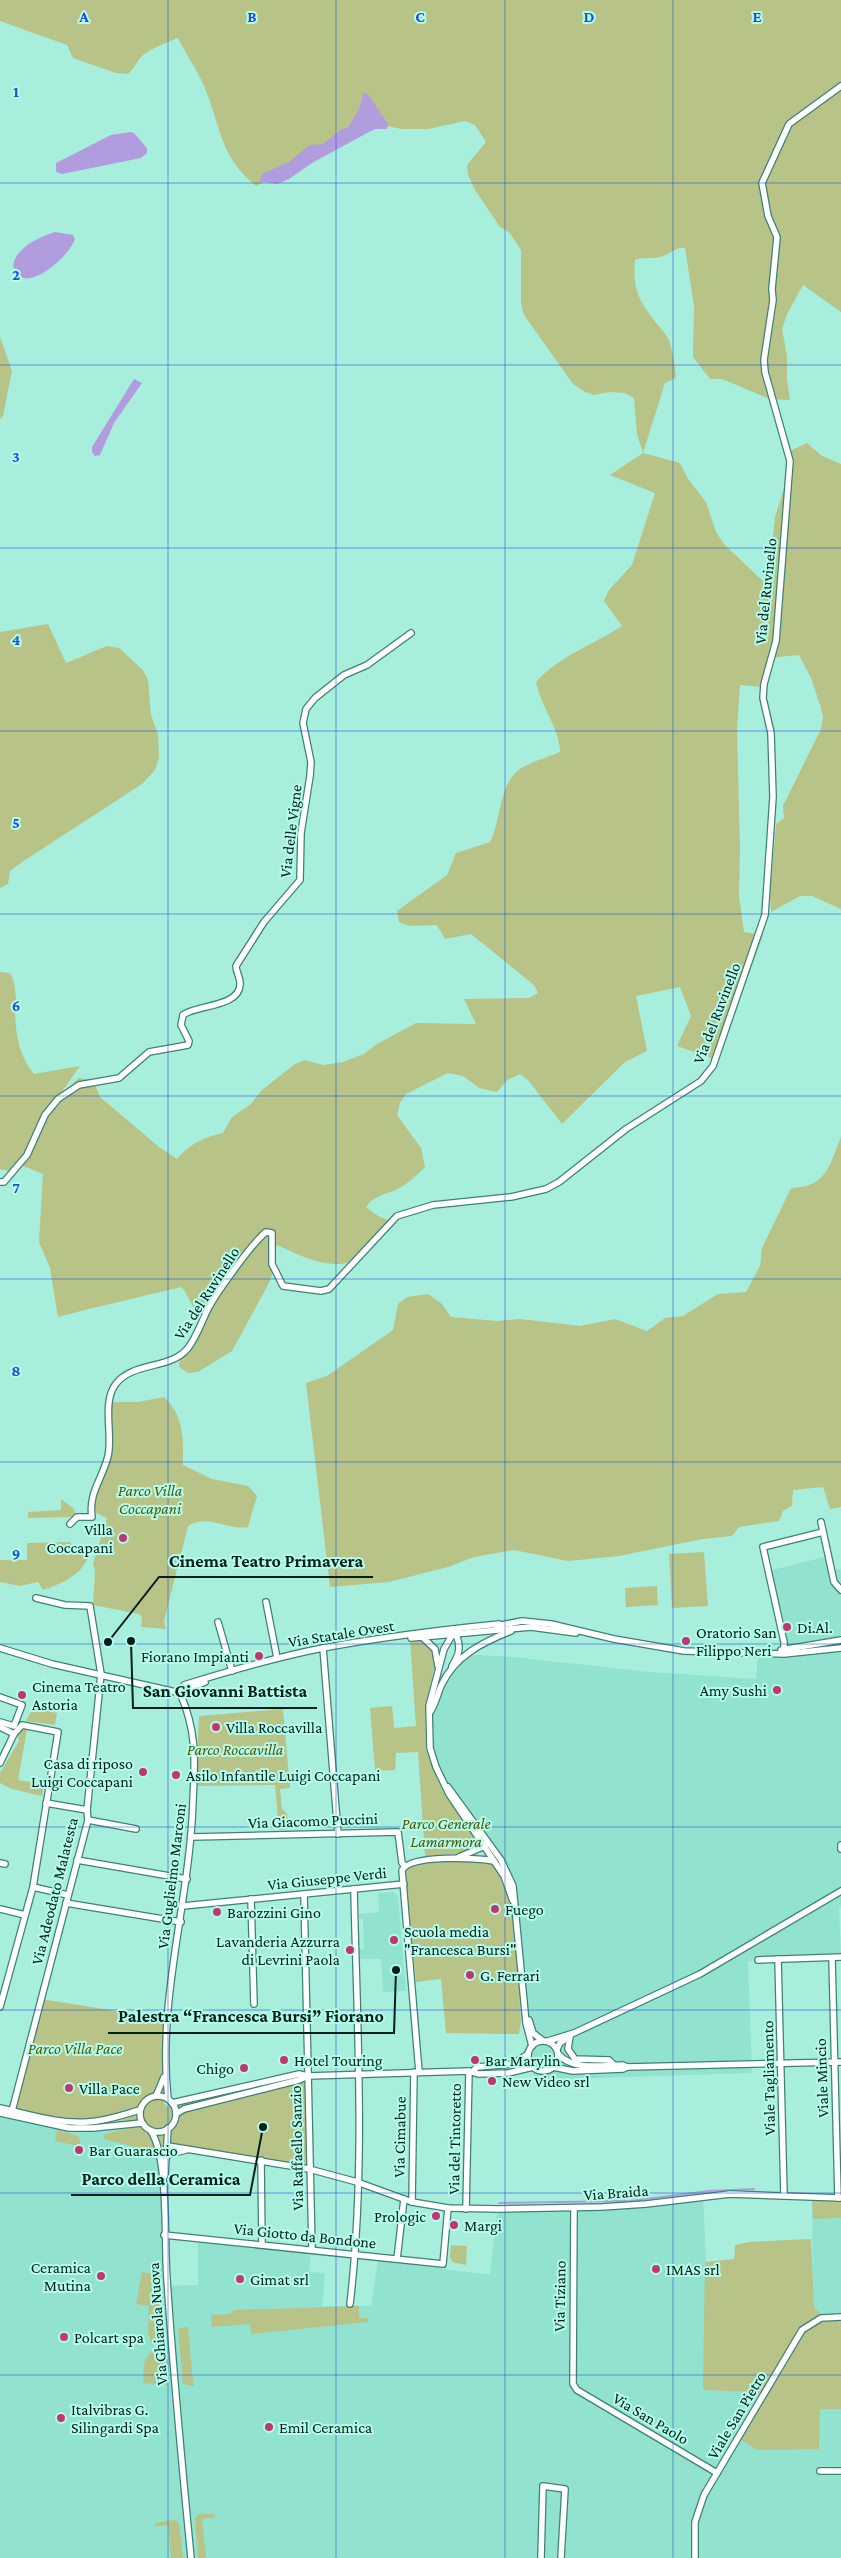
<svg xmlns="http://www.w3.org/2000/svg" width="841" height="2558" viewBox="0 0 841 2558" font-family="'Crimson Pro',serif">
<rect width="100%" height="100%" fill="#a8eedd"/>
<g fill="#92e2d0">
<polygon points="829,1556 832,1570 841,1569 841,1907 839,1907 841,1956 748,1961 752,2073 534,2080 510,1881 487,1844 447,1789 433,1759 430,1722 443,1677 456,1654 513,1657 649,1672 756,1679 758,1652 785,1647 768,1571"/>
<polygon points="393,1892 398,1897 406,1991 383,1992 381,1959 361,1959 359,1954 359,1950 364,1949 363,1919 359,1918 359,1914 379,1912 378,1893"/>
<polygon points="0,2110 88,2125 124,2120 156,2128 162,2148 171,2286 198,2285 198,2238 311,2248 309,2272 325,2273 322,2306 371,2306 378,2260 490,2275 498,2205 599,2203 667,2199 703,2193 706,2262 754,2392 762,2400 820,2409 841,2409 841,2558 0,2558"/>
<polygon points="812,2201 841,2201 841,2320 823,2316 813,2308"/>
</g>
<g fill="#b7c387">
<path d="M0 0H841V312L803 285 787 314 782 329 787 356V379L790 400 770 399 722 379H710L693 357 694 306 685 248C674 247 672 253 663 256 653 260 645 256 635 260 632 290 640 302 657 324 661 329 666 334 669 340 673 352 675 365 676 378L665 383 643 453 680 463 688 479 706 502 716 532 724 544 773 591V536L775 517 785 485 788 452 807 443 822 456 841 464V909L812 896H800L771 912 770 893 776 824 784 818 783 806 821 729 823 717 820 705 811 678 799 655 768 658 762 687 740 685 737 728 740 848 739 896 744 932 763 935 717 1060 677 1046 691 1016 680 987 636 996 647 1051 625 1062 562 1124 528 1080 520 1074 507 1080 497 1092 479 1088 463 1076 448 1073 406 1094 400 1103 397 1115 421 1148 425 1167C416 1176 406 1186 393 1191 381 1196 374 1196 366 1207L378 1216 395 1223C384 1234 374 1247 362 1256 334 1275 303 1256 277 1245L273 1254 274 1268 269 1283 232 1351 198 1372 188 1373 179 1367 180 1357 190 1343 203 1316 194 1308 182 1287C140 1297 99 1306 58 1317L50 1268 39 1242 43 1174 16 1163 9 1171 0 1169V972L10 973C17 984 14 998 19 1011L15 1013C16 1036 19 1056 34 1074L80 1066 58 1097 79 1078 93 1080 100 1097 159 1147 177 1159C190 1144 203 1137 223 1133L232 1117 251 1104 262 1090 295 1064 305 1060 323 1065 343 1062 364 1054 377 1044 416 1023 476 1024 464 999 529 998 538 993 534 985 471 934 445 939 437 925 410 926 399 922 397 911 447 875 456 853 490 842C502 819 498 781 523 767 534 761 548 757 560 752 560 729 541 707 536 682 559 656 593 645 622 626L604 601 609 590 632 565 655 493 610 475 643 453 637 434 634 398 625 393 609 392 594 395 585 392 573 384 524 315 521 303V250L509 232 500 227 475 190 468 175 467 165 486 142 475 125 465 121 428 129H402L386 126 352 127 292 169 256 186C219 156 221 126 204 86 197 70 186 54 178 38 166 43 153 47 142 56 137 61 134 69 128 74L116 73 73 58 67 45 0 21Z"/>
<polygon points="0,337 12,371 3,416 0,419"/>
<polygon points="48,624 66,663 107,646 119,648 143,670 148,680 151,715 158,734 159,758 155,770 142,784 22,862 10,871 8,884 0,888 0,632"/>
<path d="M841 1137V1507L830 1509 823 1487 793 1490 792 1506 783 1511 779 1521 739 1527 732 1536 703 1539 619 1556 568 1561 514 1550 474 1557 448 1567 389 1582 330 1587 306 1383 327 1376 393 1330 398 1304 407 1297 428 1294 442 1304 451 1317 497 1321 520 1319 580 1326 615 1319 647 1331 665 1318 683 1316 718 1294 746 1292 760 1266 762 1248 791 1188C827 1187 829 1166 841 1137Z"/>
<path d="M164 1397C185 1418 183 1438 183 1465L212 1479 248 1486 257 1496 248 1527C228 1531 208 1513 188 1526L164 1621 166 1629 141 1627 142 1617 139 1614 93 1605 95 1571 93 1563 107 1518 96 1513 93 1501 107 1468 109 1402H138Z"/>
<polygon points="61,1499 73,1508 76,1514 71,1517 28,1518 28,1512 61,1510"/>
<path d="M70 1542 73 1547H92C85 1573 67 1582 43 1590L38 1582 20 1586 0 1582V1560H27V1543Z"/>
<polygon points="704,1552 708,1606 672,1608 669,1554"/>
<polygon points="657,1586 658,1605 626,1607 625,1588"/>
<polygon points="420,1639 433,1652 435,1665 425,1706 426,1750 439,1783 475,1833 473,1847 461,1853 425,1856 418,1752 396,1753 395,1770 375,1771 370,1708 392,1706 394,1728 416,1726 410,1640"/>
<polygon points="33,1708 57,1713 55,1725 26,1721"/>
<polygon points="283,1709 290,1788 280,1789 282,1809 287,1814 288,1829 279,1830 275,1785 196,1786 199,1716"/>
<polygon points="22,1730 27,1730 18,1780 44,1784 42,1796 12,1789 0,1783 0,1773 19,1741 18,1737"/>
<polygon points="493,1854 510,1881 512,1896 521,2021 519,2034 446,2033 441,1979 416,1982 404,1867"/>
<polygon points="41,1999 166,2019 164,2103 168,2107 307,2076 309,2170 162,2148 156,2128 124,2120 88,2125 49,2121 13,2113"/>
<polygon points="137,2126 151,2135 156,2150 146,2150 104,2139 105,2134"/>
<polygon points="57,2130 78,2136 81,2143 78,2146 55,2141"/>
<polygon points="812,2201 841,2202 841,2218 813,2219"/>
<polygon points="811,2239 814,2308 823,2316 841,2320 841,2409 820,2409 819,2449 757,2450 738,2438 762,2400 754,2392 704,2390 703,2386 705,2262 734,2259 735,2245 749,2242"/>
<polygon points="451,2245 467,2246 466,2265 452,2262 450,2256"/>
<polygon points="142,2272 160,2275 164,2336 164,2339 158,2343 151,2342 148,2332 149,2306 136,2304"/>
<polygon points="359,2306 359,2318 368,2318 368,2322 251,2334 250,2324 212,2327 211,2315 229,2314 235,2310"/>
<polygon points="188,2327 193,2381 194,2386 183,2384 178,2328"/>
<polygon points="151,2351 161,2351 166,2356 168,2385 143,2383 144,2363"/>
<polygon points="199,2514 213,2514 216,2517 202,2519 206,2558 198,2558 195,2519"/>
<polygon points="175,2520 179,2523 183,2558 171,2558 168,2525 155,2527 155,2523"/>
</g>
<g fill="#b19ddd">
<polygon points="363,93 367,93 388,124 387,129 375,129 367,133 312,163 289,179 277,184 260,181 262,174 289,162 310,145 323,144 342,129 348,128 360,107"/>
<polygon points="130,132 134,133 147,148 147,153 141,158 62,174 56,172 56,163 111,135"/>
<path d="M55 232 73 235 75 239C70 254 40 282 23 278 18 276 16 270 13 266 15 248 39 237 55 232Z"/>
<polygon points="134,379 142,383 114,423 100,455 95,456 92,452 92,447"/>
</g>
<g fill="none" stroke-linecap="round" stroke-linejoin="round">
<polyline stroke="#b19ddd" stroke-width="2" points="499,2203 630,2201 709,2191 754,2189"/>
<defs>
<g id="minor">
<path d="M0 1182H4L27 1155 45 1115 58 1099 79 1085 119 1078 149 1052 188 1045 189 1041 181 1025 183 1015C196 1005 239 1007 240 985 241 978 236 973 236 966L264 922 300 880 301 833 310 776 311 762 303 723 306 709 315 698 344 675 367 665 411 633"/>
<polyline points="821,1522 834,1582 841,1590"/>
<path d="M70 1524 77 1517H92C88 1493 103 1478 108 1456 113 1435 102 1404 115 1385 132 1361 171 1370 188 1348 197 1337 202 1320 209 1307 218 1291 252 1243 266 1232L272 1233V1264L283 1286 321 1291 329 1289 397 1216 433 1205 511 1197 546 1189 559 1182 626 1129 701 1081 713 1066 765 915 773 797 771 733 763 698 764 684 776 641 790 461 765 372 764 360 773 300 772 289 777 237 768 216 762 183 789 124 841 86"/>
<polyline points="266,1602 277,1658"/>
<polyline points="218,1622 232,1671"/>
<polyline points="496,1626 522,1621 551,1624 614,1639 684,1651 784,1654 841,1648"/>
<polyline points="454,1632 444,1649 429,1706 430,1748 436,1767 449,1794 504,1876 513,1901"/>
<polyline points="422,1637 435,1649 438,1666"/>
<polyline points="411,1638 531,1627 576,1633"/>
<polyline points="0,1648 52,1664 180,1693"/>
<polyline points="323,1648 338,1834"/>
<polyline points="781,1650 841,1640"/>
<polyline points="784,1650 784,1642 763,1547 823,1532"/>
<path d="M452 1666C459 1655 462 1646 455 1633"/>
<polyline points="180,1693 205,1682"/>
<polyline points="0,1697 22,1705 14,1726 0,1722"/>
<path d="M430 1712C436 1704 437 1694 442 1684 455 1656 483 1642 511 1631"/>
<polyline points="0,1727 14,1734"/>
<polyline points="0,1763 14,1734 22,1725 58,1732 33,1887 0,2007"/>
<polyline points="448,1787 501,1860 513,1886 526,2023 532,2046"/>
<polyline points="46,1803 87,1810"/>
<polyline points="88,1820 136,1829"/>
<polyline points="192,1837 398,1832 402,1863 405,1866"/>
<polyline points="841,1845 841,1849"/>
<polyline points="459,1857 485,1846"/>
<polyline points="77,1860 187,1879"/>
<polyline points="0,1863 5,1864"/>
<polyline points="33,1887 68,1895"/>
<polyline points="304,1894 312,2249"/>
<polyline points="251,1899 254,2004"/>
<polyline points="66,1903 181,1922"/>
<polyline points="183,1906 404,1884"/>
<polyline points="0,1909 25,1915"/>
<polyline points="832,1958 838,2198"/>
<polyline points="778,1959 784,2195"/>
<polyline points="758,1960 841,1957"/>
<polyline points="529,2020 533,2033 542,2040"/>
<polyline points="570,2036 568,2049 575,2059 609,2060 614,2065"/>
<circle cx="543" cy="2056" r="15"/>
<polyline points="548,2041 574,2033 700,1974 841,1891"/>
<polyline points="557,2049 560,2043 570,2036"/>
<path d="M559 2055C574 2071 604 2065 623 2065L627 2067"/>
<polyline points="553,2067 573,2071 623,2069 627,2067 841,2062"/>
<polyline points="473,2071 477,2067 513,2064 528,2054"/>
<path d="M419 2072 402 1870C412 1854 476 1858 494 1861"/>
<polyline points="156,2096 164,2077"/>
<circle cx="158" cy="2114" r="18"/>
<path d="M168 2099C157 1999 190 1900 193 1801 195 1759 197 1732 180 1693L184 1685C229 1671 276 1657 323 1648 382 1637 439 1630 499 1624"/>
<polyline points="172,2103 299,2074 308,2076 469,2071 478,2074 508,2073 533,2067"/>
<path d="M0 2108C28 2114 58 2124 87 2122 106 2121 122 2115 140 2110"/>
<polyline points="12,2111 88,1820 87,1810 101,1674 90,1606 65,1605 36,1598"/>
<polyline points="0,2113 69,2128 93,2128 142,2123"/>
<polyline points="176,2114 184,2109 299,2080 308,2076"/>
<path d="M151 2131C169 2159 164 2242 167 2279 173 2372 182 2465 191 2558"/>
<polyline points="168,2146 309,2169 357,2182 412,2202 448,2208 499,2209 602,2207 646,2204 730,2194 841,2198"/>
<polyline points="167,2155 186,2150"/>
<polyline points="261,2160 262,2245"/>
<polyline points="163,2178 165,2175 168,2128"/>
<polyline points="412,2202 414,2072"/>
<polyline points="574,2208 573,2384 577,2390 717,2473"/>
<polyline points="466,2209 469,2071"/>
<polyline points="164,2235 443,2264 448,2208"/>
<polyline points="397,2259 404,2199"/>
<path d="M350 2304C366 2167 357 2027 354 1889"/>
<polyline points="820,2471 841,2471"/>
<polyline points="541,2558 543,2486 565,2489 561,2558"/>
<polyline points="695,2558 695,2522 704,2495 802,2330 821,2318 841,2317"/>
</g>
</defs>
<use href="#minor" stroke="#3d8274" stroke-width="8"/>
<use href="#minor" stroke="#fff" stroke-width="5.5"/>
</g>
<path fill="none" stroke="#1d4ed8" stroke-width="1" stroke-opacity="0.55" d="M168 0V2558M336 0V2558M505 0V2558M673 0V2558M0 183H841M0 365H841M0 548H841M0 731H841M0 914H841M0 1096H841M0 1279H841M0 1462H841M0 1644H841M0 1827H841M0 2010H841M0 2193H841M0 2375H841"/>
<g fill="#bf3673" stroke="#b5fceb" stroke-width="2">
<circle cx="123" cy="1538" r="5"/>
<circle cx="787" cy="1627" r="5"/>
<circle cx="686" cy="1641" r="5"/>
<circle cx="259" cy="1656" r="5"/>
<circle cx="777" cy="1690" r="5"/>
<circle cx="22" cy="1695" r="5"/>
<circle cx="216" cy="1727" r="5"/>
<circle cx="143" cy="1772" r="5"/>
<circle cx="176" cy="1775" r="5"/>
<circle cx="495" cy="1909" r="5"/>
<circle cx="217" cy="1912" r="5"/>
<circle cx="394" cy="1940" r="5"/>
<circle cx="350" cy="1950" r="5"/>
<circle cx="470" cy="1975" r="5"/>
<circle cx="284" cy="2060" r="5"/>
<circle cx="475" cy="2060" r="5"/>
<circle cx="244" cy="2068" r="5"/>
<circle cx="492" cy="2081" r="5"/>
<circle cx="69" cy="2088" r="5"/>
<circle cx="79" cy="2150" r="5"/>
<circle cx="436" cy="2216" r="5"/>
<circle cx="454" cy="2225" r="5"/>
<circle cx="656" cy="2269" r="5"/>
<circle cx="101" cy="2276" r="5"/>
<circle cx="240" cy="2279" r="5"/>
<circle cx="64" cy="2337" r="5"/>
<circle cx="61" cy="2418" r="5"/>
<circle cx="269" cy="2427" r="5"/>
</g>
<g text-anchor="middle" stroke-width="4" stroke-linejoin="round" paint-order="stroke">
<g font-size="16" fill="#021f1a" stroke="#b5fceb">
<text transform="translate(765 591) rotate(-84)" y="6">Via del Ruvinello</text>
<text transform="translate(290 831) rotate(-83)" y="6">Via delle Vigne</text>
<text transform="translate(716 1013) rotate(-69)" y="6">Via del Ruvinello</text>
<text transform="translate(206 1293) rotate(-57)" y="6">Via del Ruvinello</text>
<text transform="translate(341 1633) rotate(-9)" y="6">Via Statale Ovest</text>
<text transform="translate(313 1820) rotate(-2)" y="6">Via Giacomo Puccini</text>
<text transform="translate(171 1876) rotate(-83)" y="6">Via Guglielmo Marconi</text>
<text transform="translate(327 1878) rotate(-6)" y="6">Via Giuseppe Verdi</text>
<text transform="translate(54 1891) rotate(-76)" y="6">Via Adeodato Malatesta</text>
<text transform="translate(768 2078) rotate(-91)" y="6">Viale Tagliamento</text>
<text transform="translate(821 2078) rotate(-92)" y="6">Viale Mincio</text>
<text transform="translate(399 2137) rotate(-89)" y="6">Via Cimabue</text>
<text transform="translate(454 2139) rotate(-89)" y="6">Via del Tintoretto</text>
<text transform="translate(296 2148) rotate(-91)" y="6">Via Raffaello Sanzio</text>
<text transform="translate(616 2192) rotate(-4)" y="6">Via Braida</text>
<text transform="translate(305 2235) rotate(6)" y="6">Via Giotto da Bondone</text>
<text transform="translate(559 2296) rotate(-89)" y="6">Via Tiziano</text>
<text transform="translate(157 2324) rotate(-94)" y="6">Via Ghiarola Nuova</text>
<text transform="translate(736 2415) rotate(-59)" y="6">Viale San Pietro</text>
<text transform="translate(651 2418) rotate(31)" y="6">Via San Paolo</text>
</g>
<g font-size="16" font-style="italic" fill="#4d5806" stroke="#b5fceb">
<text x="150" y="1496">Parco Villa<tspan x="150" dy="18">Coccapani</tspan></text>
<text x="235" y="1755">Parco Roccavilla</text>
<text x="446" y="1829">Parco Generale<tspan x="446" dy="18">Lamarmora</tspan></text>
<text x="75" y="2054">Parco Villa Pace</text>
</g>
<g font-size="16" fill="#021f1a" stroke="#b5fceb" text-anchor="start">
<text x="113" y="1535" text-anchor="end">Villa<tspan x="113" dy="18">Coccapani</tspan></text>
<text x="797" y="1633">Di.Al.</text>
<text x="696" y="1638">Oratorio San<tspan x="696" dy="18">Filippo Neri</tspan></text>
<text x="249" y="1662" text-anchor="end">Fiorano Impianti</text>
<text x="32" y="1692">Cinema Teatro<tspan x="32" dy="18">Astoria</tspan></text>
<text x="767" y="1696" text-anchor="end">Amy Sushi</text>
<text x="226" y="1733">Villa Roccavilla</text>
<text x="133" y="1769" text-anchor="end">Casa di riposo<tspan x="133" dy="18">Luigi Coccapani</tspan></text>
<text x="186" y="1781">Asilo Infantile Luigi Coccapani</text>
<text x="505" y="1915">Fuego</text>
<text x="227" y="1918">Barozzini Gino</text>
<text x="404" y="1937">Scuola media<tspan x="404" dy="18">"Francesca Bursi"</tspan></text>
<text x="340" y="1947" text-anchor="end">Lavanderia Azzurra<tspan x="340" dy="18">di Levrini Paola</tspan></text>
<text x="480" y="1981">G. Ferrari</text>
<text x="294" y="2066">Hotel Touring</text>
<text x="485" y="2066">Bar Marylin</text>
<text x="234" y="2074" text-anchor="end">Chigo</text>
<text x="502" y="2087">New Video srl</text>
<text x="79" y="2094">Villa Pace</text>
<text x="89" y="2156">Bar Guarascio</text>
<text x="426" y="2222" text-anchor="end">Prologic</text>
<text x="464" y="2231">Margi</text>
<text x="91" y="2273" text-anchor="end">Ceramica<tspan x="91" dy="18">Mutina</tspan></text>
<text x="666" y="2275">IMAS srl</text>
<text x="250" y="2285">Gimat srl</text>
<text x="74" y="2343">Polcart spa</text>
<text x="71" y="2415">Italvibras G.<tspan x="71" dy="18">Silingardi Spa</tspan></text>
<text x="279" y="2433">Emil Ceramica</text>
</g>
</g>
<g font-size="16" text-anchor="middle" font-weight="bold" fill="#1d4ed8" stroke="#b5fceb" stroke-width="4" stroke-linejoin="round" paint-order="stroke">
<text x="84" y="22">A</text>
<text x="252" y="22">B</text>
<text x="420" y="22">C</text>
<text x="589" y="22">D</text>
<text x="757" y="22">E</text>
<text x="16" y="97">1</text>
<text x="16" y="280">2</text>
<text x="16" y="462">3</text>
<text x="16" y="645">4</text>
<text x="16" y="828">5</text>
<text x="16" y="1011">6</text>
<text x="16" y="1193">7</text>
<text x="16" y="1376">8</text>
<text x="16" y="1559">9</text>
</g>
<path fill="none" stroke="#021f1a" stroke-width="2" d="M108 1642L159 1577H373M131 1641L133 1708H317M396 1970L394 2033H108M263 2127L250 2195H71"/>
<g fill="#021f1a" stroke="#b5fceb" stroke-width="2">
<circle cx="108" cy="1642" r="5"/>
<circle cx="131" cy="1641" r="5"/>
<circle cx="396" cy="1970" r="5"/>
<circle cx="263" cy="2127" r="5"/>
</g>
<g font-size="18" text-anchor="middle" font-weight="bold" fill="#021f1a" stroke="#b5fceb" stroke-width="4" stroke-linejoin="round" paint-order="stroke">
<text x="266" y="1567">Cinema Teatro Primavera</text>
<text x="225" y="1697">San Giovanni Battista</text>
<text x="251" y="2022">Palestra “Francesca Bursi” Fiorano</text>
<text x="161" y="2185">Parco della Ceramica</text>
</g>
</svg>
